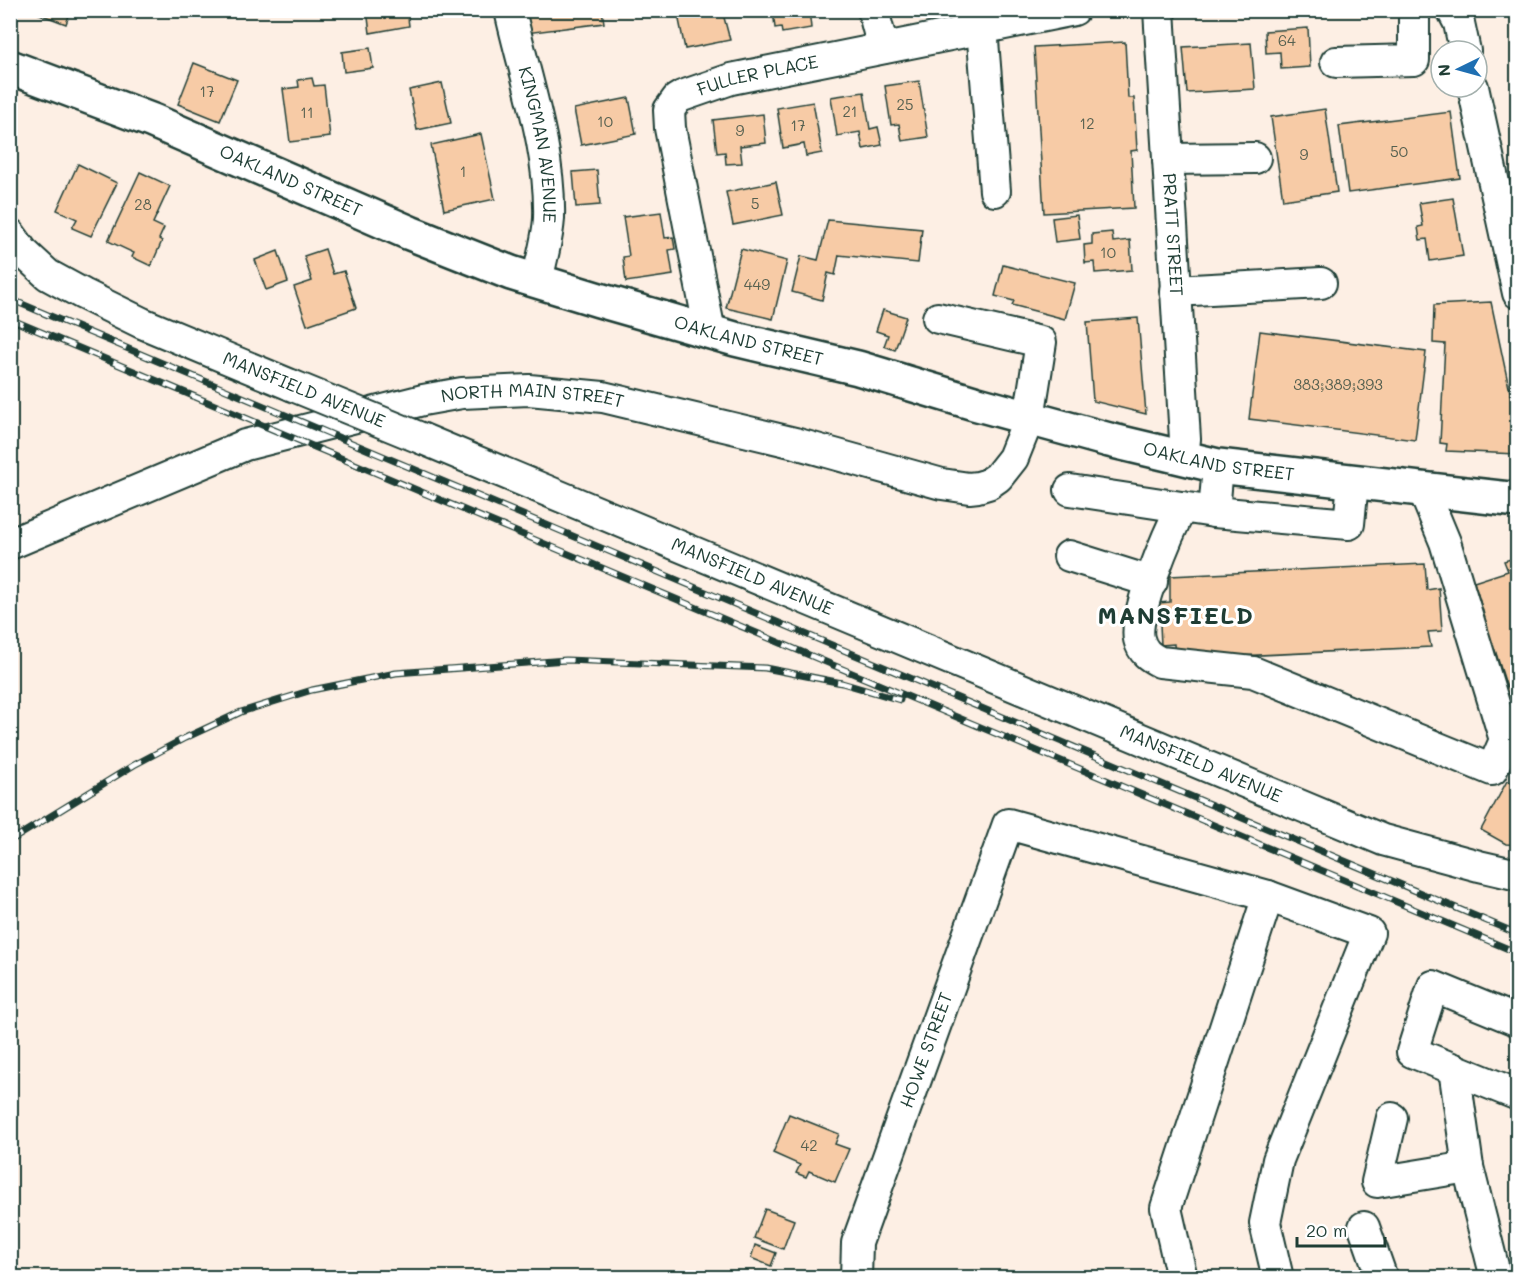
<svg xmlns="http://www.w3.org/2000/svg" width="1528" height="1288" viewBox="0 0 1528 1288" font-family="Mali,sans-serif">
<rect width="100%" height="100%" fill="#fdefe4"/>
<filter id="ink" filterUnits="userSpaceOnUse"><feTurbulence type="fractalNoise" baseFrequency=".0167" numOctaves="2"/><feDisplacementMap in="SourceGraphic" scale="12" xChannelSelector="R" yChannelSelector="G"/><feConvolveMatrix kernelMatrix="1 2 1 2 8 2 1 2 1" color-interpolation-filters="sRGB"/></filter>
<g filter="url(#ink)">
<g fill="#f7cba6" stroke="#1f3d34" stroke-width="1.5">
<polygon points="29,10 71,10 66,24"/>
<polygon points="367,10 407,10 409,26 370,33"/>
<polygon points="523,10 602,10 604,23 526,33"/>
<polygon points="677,10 722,10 730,40 685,49"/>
<polygon points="773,10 809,10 811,28 782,33 781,27 775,28"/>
<polygon points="1308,28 1310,67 1281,69 1280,52 1266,53 1265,31"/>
<polygon points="1125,42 1128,98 1134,98 1137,150 1131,151 1134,208 1044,213 1034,47"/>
<polygon points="1251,43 1255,89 1187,93 1183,47"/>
<polygon points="370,48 373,68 344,72 342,52"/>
<polygon points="194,63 237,80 220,121 178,104"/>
<polygon points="312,78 314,86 324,85 330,137 290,142 283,89 299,87 298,80"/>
<polygon points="919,81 928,137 902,141 899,124 891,125 885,86"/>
<polygon points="442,83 451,123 417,130 409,90"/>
<polygon points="864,92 870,129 878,127 882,145 863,149 860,132 837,136 831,97"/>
<polygon points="629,98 636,134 581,145 574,109"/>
<polygon points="813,102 822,153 806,156 804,144 783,148 777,108"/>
<polygon points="1325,109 1337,192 1283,200 1271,117"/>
<polygon points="1451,112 1460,178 1348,193 1339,126"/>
<polygon points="763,114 766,143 740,146 742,163 726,164 725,152 717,153 713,120"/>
<polygon points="481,134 495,199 444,210 431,145"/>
<polygon points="78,164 117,183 91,236 72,228 77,219 57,210"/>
<polygon points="597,170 600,205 576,207 573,172"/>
<polygon points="140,172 170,186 153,223 164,228 159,239 162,241 151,266 132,257 134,253 108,241"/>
<polygon points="776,182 783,215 733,225 726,192"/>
<polygon points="1453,198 1463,256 1430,261 1427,239 1420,240 1418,227 1423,226 1419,203"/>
<polygon points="661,212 665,238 673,237 675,249 669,250 673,275 626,282 623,257 629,256 623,217"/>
<polygon points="1077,215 1080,239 1055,242 1052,218"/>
<polygon points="828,220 922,229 918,263 839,255 835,275 828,273 822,300 792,292 801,256 818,260"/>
<polygon points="1112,232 1113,242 1130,240 1132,270 1095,273 1094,262 1085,263 1084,245 1092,244 1092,234"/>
<polygon points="325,249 333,274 344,271 356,308 307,325 294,287 312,281 304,256"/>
<polygon points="741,249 787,261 773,319 726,308"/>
<polygon points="278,251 288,282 266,290 255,260"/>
<polygon points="1003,265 1075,283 1065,319 1012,305 1014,301 995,296"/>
<polygon points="1491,302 1518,430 1518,454 1446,451 1447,444 1440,443 1445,344 1433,343 1434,305"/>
<polygon points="883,310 906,317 895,350 884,346 888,335 876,331"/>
<polygon points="1138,318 1146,414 1093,401 1087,322"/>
<polygon points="1260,331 1426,352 1415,440 1249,419"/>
<polygon points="1518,557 1518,726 1505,691 1507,688 1495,650 1493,650 1481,615 1483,612 1474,582 1508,571 1504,561"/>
<polygon points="1425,564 1427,590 1439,588 1442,631 1428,632 1431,647 1175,659 1174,644 1161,645 1159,603 1170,602 1170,576"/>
<polygon points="1507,781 1518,785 1518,845 1506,844 1481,830"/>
<polygon points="789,1114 839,1134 835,1144 849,1149 835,1182 809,1171 806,1177 796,1173 800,1165 773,1153"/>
<polygon points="765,1209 794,1220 783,1249 754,1238"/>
<polygon points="755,1245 776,1253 771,1266 751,1258"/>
</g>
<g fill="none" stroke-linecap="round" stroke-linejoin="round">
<defs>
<g id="minor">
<path id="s1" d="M510 10C525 78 551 148 549 218 548 238 541 261 537 281"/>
<polyline points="873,10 883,48"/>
<path id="s2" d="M1159 10 1185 439 1183 458"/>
<polyline points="1452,10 1459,23 1465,51"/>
<polyline points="982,28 995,191"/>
<polyline points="1336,62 1414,60 1414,10"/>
<polyline points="1473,87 1518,293"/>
<polyline points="1168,159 1255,158"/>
<polyline points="10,234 23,252 48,275 83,294 142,323 291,385"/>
<polyline points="1175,291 1321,283"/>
<path id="s3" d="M710 332 670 128 669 110 677 99 682 96 731 79 1074 10"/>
<path id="s4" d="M423 439 1383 840 1479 866 1518 875"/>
<polyline points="1070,490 1214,512 1349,524 1353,482"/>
<path d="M1182 507C1169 531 1133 615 1139 639 1142 652 1150 657 1160 662L1253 672 1492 770 1505 740 1445 542 1423 489"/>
<polyline points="1214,512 1218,466"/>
<path id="s5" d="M10 544 245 445 423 400 462 393 529 390 603 397 795 443 942 484 969 488 978 487 988 484 998 477 1013 458 1029 418 1041 342 938 318"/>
<polyline points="1069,556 1152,582"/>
<polyline points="1518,1021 1433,986 1412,1052 1518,1095"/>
<polyline points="1454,1069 1468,1167"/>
<polyline points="1392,1118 1377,1182 1468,1167 1496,1278"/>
<polyline points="1364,1227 1382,1278"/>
<path id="s6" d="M856 1278 857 1243 1008 824 1268 896 1369 933 1278 1160 1265 1223 1278 1278"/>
<polyline points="1182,1278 1166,1208 1268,896"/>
</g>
<g id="major">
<path id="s7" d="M10 67 153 121 410 233 511 273 599 300 735 339 858 368 974 403 1109 440 1218 466 1518 500"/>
</g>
</defs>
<use href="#minor" stroke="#1f3d34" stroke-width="34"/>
<use href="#major" stroke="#1f3d34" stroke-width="38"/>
<use href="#minor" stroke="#fff" stroke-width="30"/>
<use href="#major" stroke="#fff" stroke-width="33"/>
<defs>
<g id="rail">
<polyline points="10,299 1518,934"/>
<polyline points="10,319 1518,953"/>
<polyline points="10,841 134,765 185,738 241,712 312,690 396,673 566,660 765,668 842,683 900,700"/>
</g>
</defs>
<use href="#rail" stroke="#1f3d34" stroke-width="7"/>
<use href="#rail" stroke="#fff" stroke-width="4.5" stroke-dasharray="14" stroke-linecap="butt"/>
<defs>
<polyline id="minor-bridge" points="291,385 423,439"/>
</defs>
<use href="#minor-bridge" stroke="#1f3d34" stroke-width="34" stroke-linecap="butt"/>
<use href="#minor-bridge" stroke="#fff" stroke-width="30"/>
</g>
</g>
<g text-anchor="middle" stroke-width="6" stroke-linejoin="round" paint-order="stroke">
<g font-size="15" fill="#556050">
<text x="1287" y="46">64</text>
<text x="207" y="97">17</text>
<text x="905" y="110">25</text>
<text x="850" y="117">21</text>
<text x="307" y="118">11</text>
<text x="605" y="127">10</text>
<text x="1087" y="129">12</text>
<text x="798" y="131">17</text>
<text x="740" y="136">9</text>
<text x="1399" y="157">50</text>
<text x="1304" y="160">9</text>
<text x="463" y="177">1</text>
<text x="755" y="209">5</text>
<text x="143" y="210">28</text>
<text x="1108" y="258">10</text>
<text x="757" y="290">449</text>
<text x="1338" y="390">383;389;393</text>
<text x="809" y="1151">42</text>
</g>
<g font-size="18" fill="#1f3d34" stroke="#fff">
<text dy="6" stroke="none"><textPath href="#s3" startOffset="324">FULLER PLACE</textPath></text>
<text dy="6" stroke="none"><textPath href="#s1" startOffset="138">KINGMAN AVENUE</textPath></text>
<text dy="6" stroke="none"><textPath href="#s7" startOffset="303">OAKLAND STREET</textPath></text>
<text dy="6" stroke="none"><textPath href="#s2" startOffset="225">PRATT STREET</textPath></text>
<text dy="6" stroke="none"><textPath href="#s7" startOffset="789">OAKLAND STREET</textPath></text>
<text transform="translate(304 390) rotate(22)" y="6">MANSFIELD AVENUE</text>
<text dy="6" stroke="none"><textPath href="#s5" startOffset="549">NORTH MAIN STREET</textPath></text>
<text dy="6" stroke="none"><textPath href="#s7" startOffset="1275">OAKLAND STREET</textPath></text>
<text dy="6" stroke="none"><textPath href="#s4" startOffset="357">MANSFIELD AVENUE</textPath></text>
<text dy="6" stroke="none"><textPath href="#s4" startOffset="843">MANSFIELD AVENUE</textPath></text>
<text dy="6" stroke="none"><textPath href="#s6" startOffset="240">HOWE STREET</textPath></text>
</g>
<g font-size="24" font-weight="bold" letter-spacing="1.5" fill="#1f3d34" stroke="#fff">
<text x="1176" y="624">MANSFIELD</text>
</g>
</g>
<rect width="1528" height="1288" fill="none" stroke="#fff" stroke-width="36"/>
<rect x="18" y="18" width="1492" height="1252" fill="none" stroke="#1f3d34" stroke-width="2" filter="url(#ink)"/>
<g transform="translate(1459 69) rotate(265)"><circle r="28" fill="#ffffff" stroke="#a5b1ae" stroke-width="1.5"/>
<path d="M0-4.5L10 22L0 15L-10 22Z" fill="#1f6fb2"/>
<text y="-9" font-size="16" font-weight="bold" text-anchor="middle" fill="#1f3d34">N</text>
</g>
<path d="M1297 1237v9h88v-9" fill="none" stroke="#1f3d34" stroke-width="3"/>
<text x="1306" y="1237" font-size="18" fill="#1f3d34" stroke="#ffffff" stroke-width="4.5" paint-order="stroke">20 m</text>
</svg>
